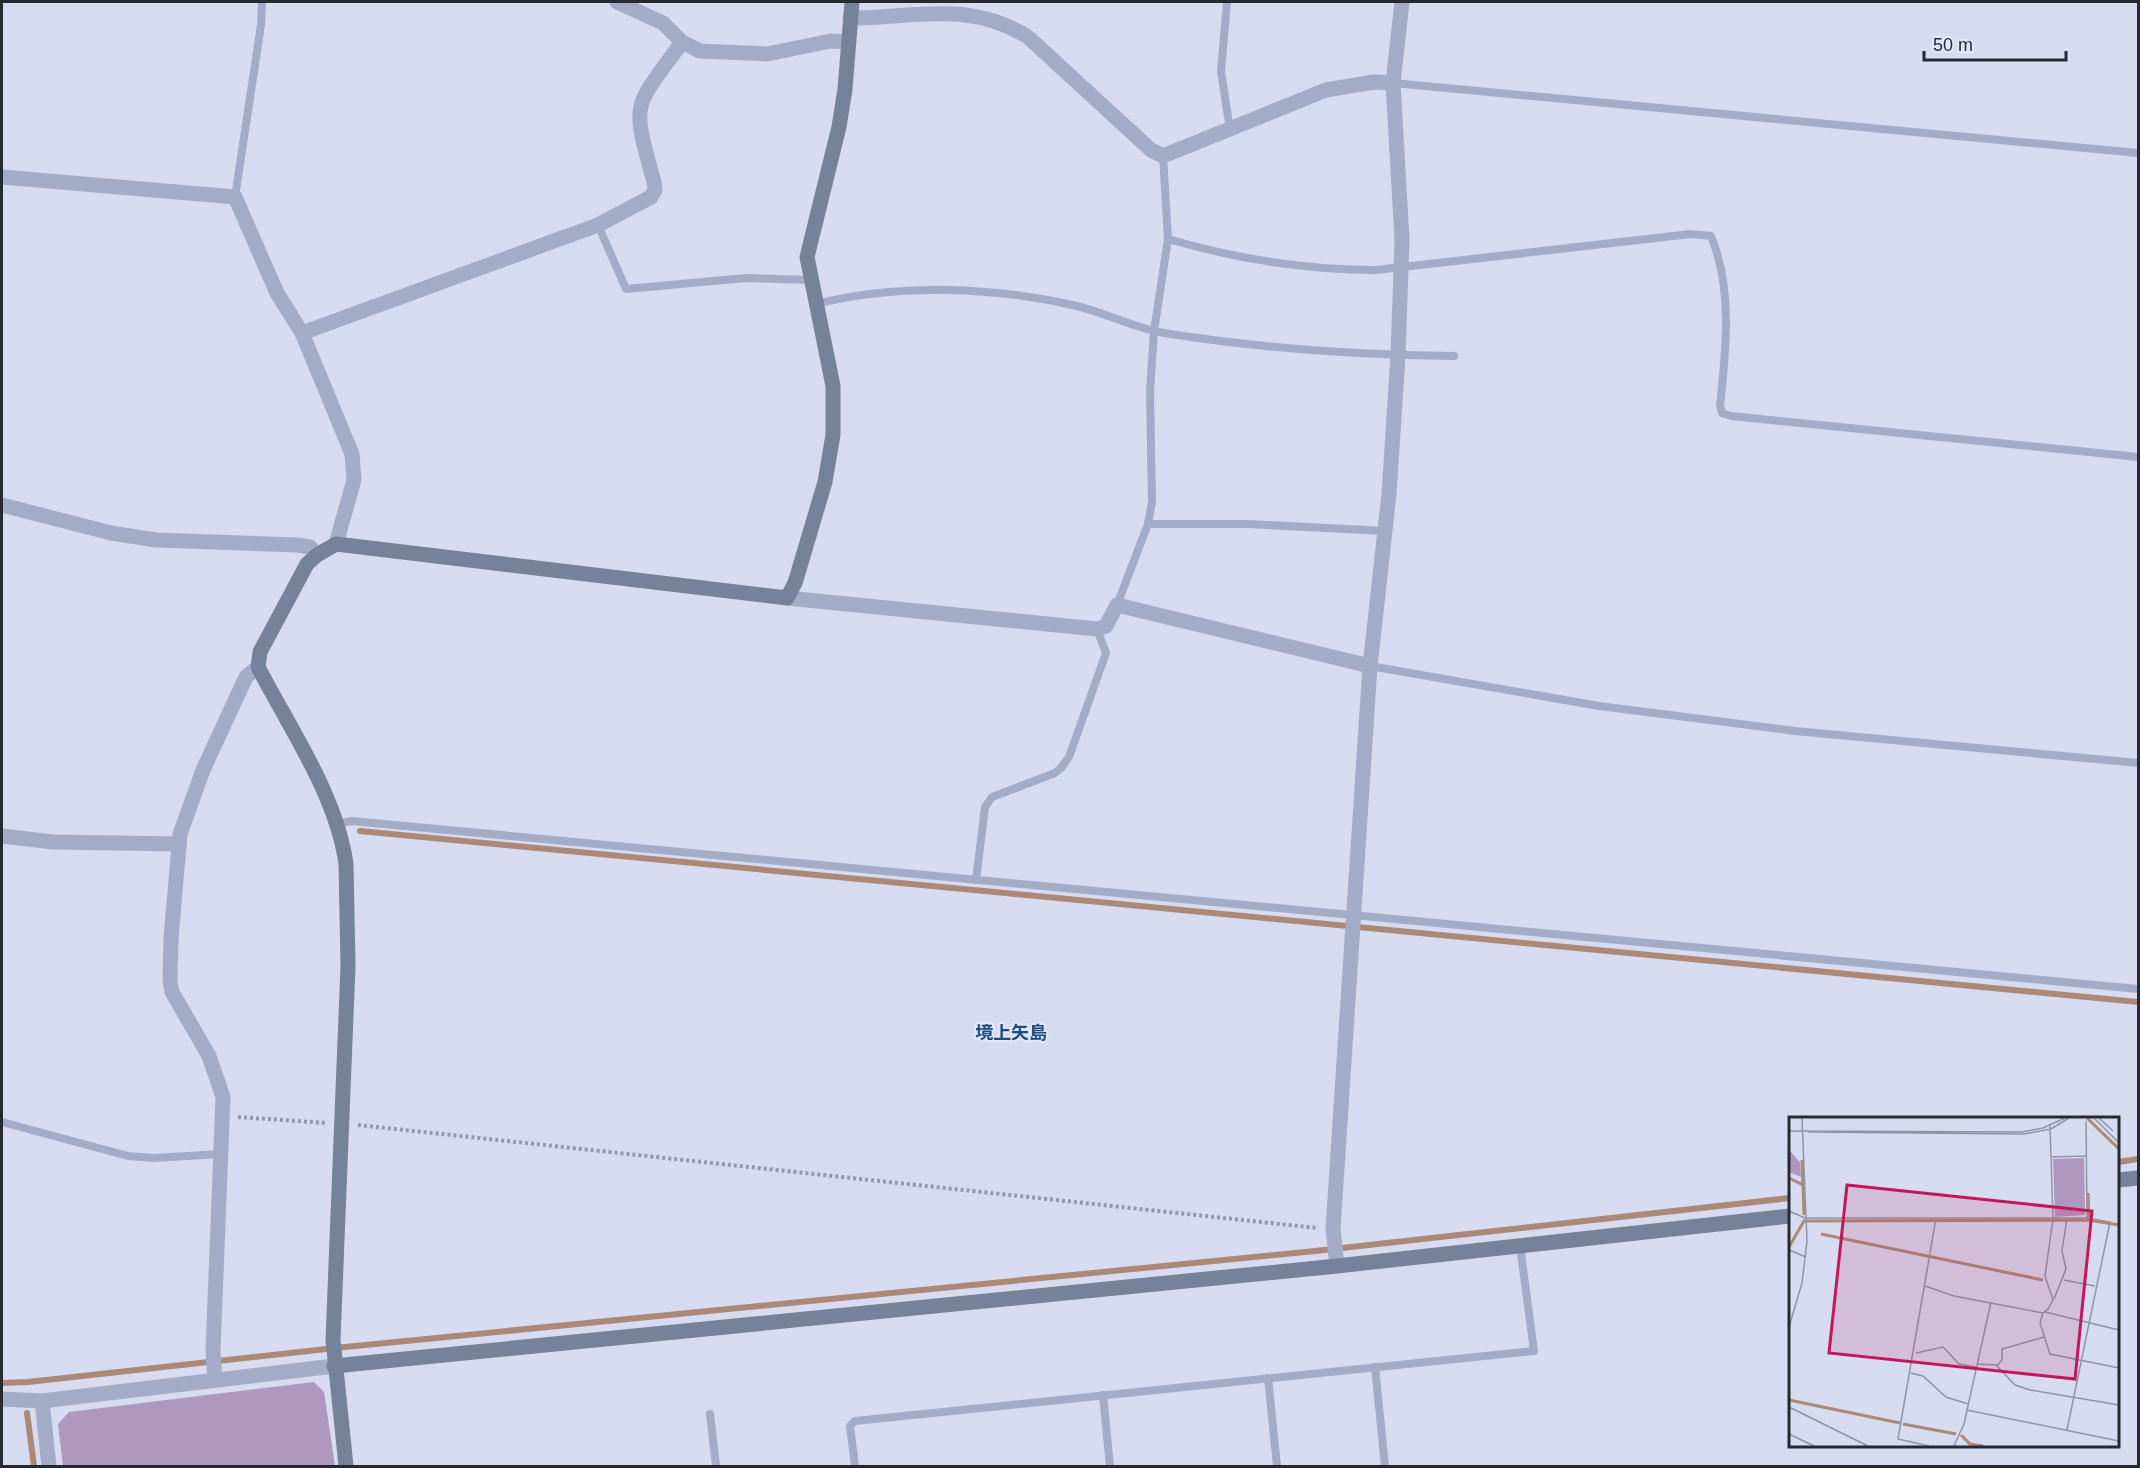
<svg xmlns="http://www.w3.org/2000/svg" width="2140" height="1468" viewBox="0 0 2140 1468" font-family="Arial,'Noto Sans JP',sans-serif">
<rect width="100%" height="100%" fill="#d6dbf0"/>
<polygon fill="#af97be" points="314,1382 324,1392 335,1466 63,1466 58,1424 69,1412"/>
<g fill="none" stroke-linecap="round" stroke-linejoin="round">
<g stroke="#ac8876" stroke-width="6">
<polyline points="360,831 2138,1002"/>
<polyline points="2118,1162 2138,1159"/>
<polyline points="2,1383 28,1382 345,1347 1315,1251 1790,1198"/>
<polyline points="27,1413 34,1466"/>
</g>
<g stroke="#8d98b3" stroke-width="4" stroke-dasharray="3 3" stroke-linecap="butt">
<polyline points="238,1117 327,1123"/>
<polyline points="358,1125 1317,1228"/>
</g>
<g stroke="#a3acc7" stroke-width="8">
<polyline points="1227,2 1221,71 1230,130"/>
<polyline points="1393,83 2138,153"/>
<polyline points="235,197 261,25 262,2"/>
<polyline points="598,225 626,289 746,278 810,280"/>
<path d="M1168 239C1237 259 1305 270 1376 270L1691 234 1711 236C1733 289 1726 350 1720 406L1722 413 1731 416 2138 457"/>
<path d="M816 304C899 283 994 287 1077 306 1106 313 1134 328 1164 333 1259 348 1357 355 1454 356"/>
<polyline points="1148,524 1248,524 1385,531"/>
<polyline points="1117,605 1148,524 1152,502 1150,391 1154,331 1168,239 1163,156"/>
<polyline points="1370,666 1599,706 1795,731 2138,763"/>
<polyline points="336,824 352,821 2138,989"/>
<polyline points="976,880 985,807 992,797 1055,773 1061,768 1069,757 1106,653 1097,629"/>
<polyline points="2,1122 128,1156 154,1158 221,1154"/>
<polyline points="1375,1367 1385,1466"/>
<polyline points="1268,1378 1277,1466"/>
<polyline points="1103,1395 1110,1466"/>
<polyline points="710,1414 716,1466"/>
<polyline points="855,1466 850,1426 855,1421 1534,1351 1520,1246"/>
</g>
<g stroke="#a3acc7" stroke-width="15">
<polyline points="617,2 663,23 682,42 700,51 767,54 831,41 849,42"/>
<path d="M850 18C915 18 969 0 1028 37L1151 150 1163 156 1326 90 1374 82 1393 83"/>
<polyline points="2,177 235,197 277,293 302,333 352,454 354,480 336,544"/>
<path d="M302 333 598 225 651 197 655 190 654 182C631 99 633 110 682 42"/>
<polyline points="2,505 111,533 156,540 298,545 310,547 317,555"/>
<polyline points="787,598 1097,629 1106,626 1117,605 1370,666"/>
<polyline points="2,836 53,842 179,844"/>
<polyline points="1337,1266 1333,1229 1370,666 1389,494 1398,356 1402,239 1393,83 1402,2"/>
<polyline points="215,1379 213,1352 223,1097 209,1056 172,992 170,981 171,938 180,834 203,770 246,677 258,667"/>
<polyline points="2,1399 42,1401 334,1366"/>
<polyline points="42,1401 49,1466"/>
</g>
<g stroke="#75829a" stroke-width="15">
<polyline points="2118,1180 2138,1178"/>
<polyline points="334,1366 1337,1266 1790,1216"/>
<path d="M346 1466 333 1340 348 966 346 864C337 796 289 727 258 667L260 652 307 564 317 555 336 544 787 598 795 583 825 482 833 435V386L807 257 839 127 845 89 852 2"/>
</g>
</g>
<g text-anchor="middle" stroke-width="4.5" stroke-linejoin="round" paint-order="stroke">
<g font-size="18" font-weight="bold" fill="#204d7f" stroke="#e2e6f8">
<text x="1011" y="1039">境上矢島</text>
</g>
</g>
<g transform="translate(1789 1117)">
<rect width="330" height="330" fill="#d6dbf0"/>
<path d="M0 33 11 45 12 60 0 55ZM295 41 296 98 266 100 264 42Z" fill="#af97be"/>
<path fill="none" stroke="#ac8876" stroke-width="3" d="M298 1 330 32M13 43 14 68M0 61 14 68 15 98M299 76 300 100M32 117 254 163M0 130 15 104 299 103 330 108M0 283 111 306M114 307 167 317M172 318 181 327 194 329"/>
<path fill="none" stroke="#8f94a4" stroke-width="1.5" d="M305 1 330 26M310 1 324 14M297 4 298 101M0 14 233 15 254 11 276 1M19 15 235 17 262 12 280 1M263 40 297 39M0 94 16 101H298L321 105 278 313M0 133 17 140M275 163 306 169M136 169 165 179 254 196 259 192 264 183 256 159 264 102 261 9M265 182 277 152 273 134 278 101M256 195 330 213M254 196 251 206 261 237 330 251M0 210 13 166 18 124 13 1M127 236 154 230 170 247 188 250M189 247 207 248 226 268 241 273 330 288M208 249 213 243V232L255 220M122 256 134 259 157 280 179 287M0 290 79 329M178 293 330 324M0 317 25 329M140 329 109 322 147 101M165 329 175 307 202 185"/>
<path fill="#c2185b" fill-opacity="0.15" stroke="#c2185b" stroke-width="3" d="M58 68 303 94 286 262 40 236Z"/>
<rect width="330" height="330" fill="none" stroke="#252a32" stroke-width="3"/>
</g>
<rect width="2140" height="1468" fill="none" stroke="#252a32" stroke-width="6"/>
<path d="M1924 51v9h142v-9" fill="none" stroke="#252a32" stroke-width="3"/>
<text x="1933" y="51" font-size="18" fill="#252a32" stroke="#e2e6f8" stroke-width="4.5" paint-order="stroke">50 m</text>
</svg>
